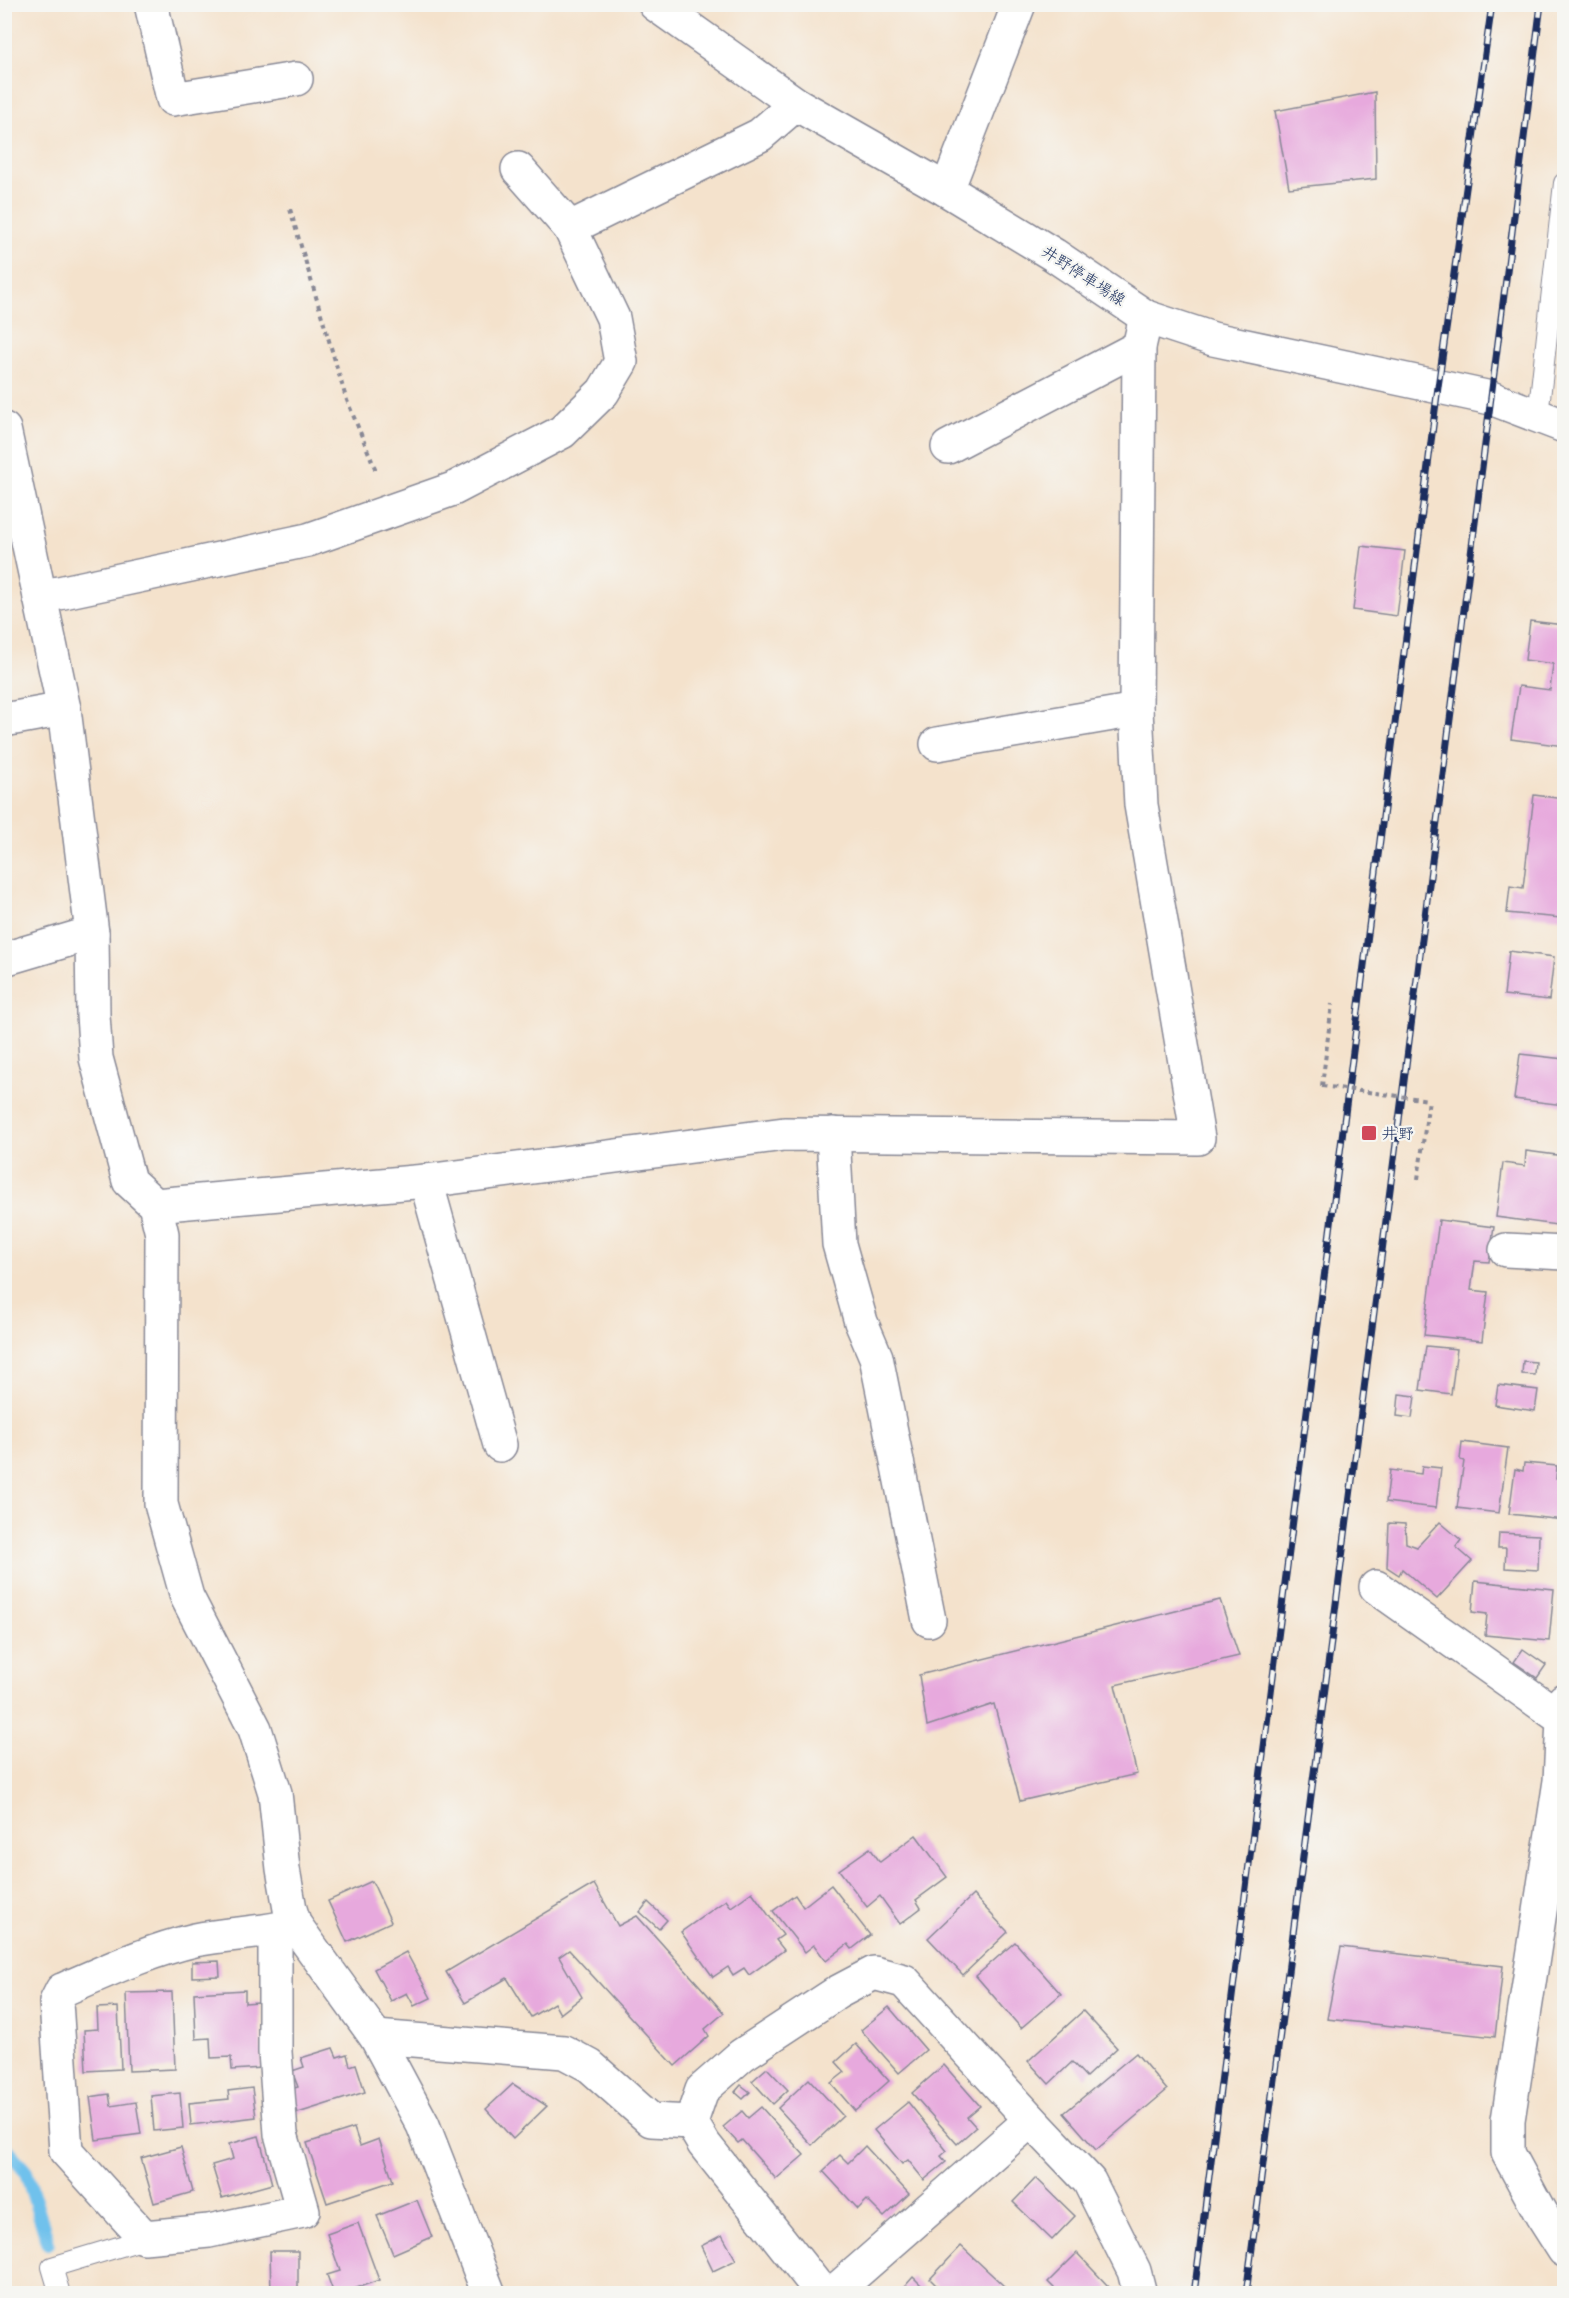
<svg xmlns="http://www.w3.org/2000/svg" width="1569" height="2298" viewBox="0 0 1569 2298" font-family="Delius,'Klee One',sans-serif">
<rect width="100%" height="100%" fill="#f6f6f2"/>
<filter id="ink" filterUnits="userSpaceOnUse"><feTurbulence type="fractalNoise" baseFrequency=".0167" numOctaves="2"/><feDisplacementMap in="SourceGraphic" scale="12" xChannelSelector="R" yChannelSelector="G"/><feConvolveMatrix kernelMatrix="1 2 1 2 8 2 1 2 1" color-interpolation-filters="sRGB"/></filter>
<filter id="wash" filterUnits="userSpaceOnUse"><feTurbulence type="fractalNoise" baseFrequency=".008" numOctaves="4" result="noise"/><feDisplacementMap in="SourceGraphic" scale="24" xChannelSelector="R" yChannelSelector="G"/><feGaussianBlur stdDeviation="1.35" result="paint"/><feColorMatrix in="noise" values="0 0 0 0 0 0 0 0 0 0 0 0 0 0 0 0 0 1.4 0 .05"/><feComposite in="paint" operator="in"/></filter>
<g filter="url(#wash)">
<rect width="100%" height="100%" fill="#f4e2cc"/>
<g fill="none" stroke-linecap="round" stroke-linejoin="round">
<polyline stroke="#70c1ec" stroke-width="14" points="4,2146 26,2172 48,2243"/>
</g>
<g id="blocks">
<g fill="#e7a9dd">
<polygon points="1375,92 1376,179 1289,188 1275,111"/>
<polygon points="1361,546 1405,551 1397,616 1353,610"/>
<polygon points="1530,621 1564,625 1564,746 1511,739 1519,686 1550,690 1553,664 1525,660"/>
<polygon points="1534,795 1564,799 1564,885 1561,918 1507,913 1510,886 1523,888"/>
<polygon points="1509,951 1554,957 1549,1000 1504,995"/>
<polygon points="1520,1054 1564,1059 1564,1105 1514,1099"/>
<polygon points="1526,1151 1564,1156 1564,1226 1496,1217 1503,1163 1525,1166"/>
<polygon points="1439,1220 1494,1227 1489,1262 1475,1261 1471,1290 1488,1292 1482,1341 1424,1335"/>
<polygon points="1426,1346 1457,1349 1451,1394 1420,1390"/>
<polygon points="1523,1361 1536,1362 1535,1375 1522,1374"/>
<polygon points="1498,1385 1538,1390 1535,1411 1495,1405"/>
<polygon points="1399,1394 1415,1396 1412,1418 1397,1416"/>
<polygon points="1462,1442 1508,1448 1499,1513 1457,1508 1464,1461 1460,1460"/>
<polygon points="1524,1463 1557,1466 1556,1479 1564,1479 1564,1520 1509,1514 1515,1469 1523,1471"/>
<polygon points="1422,1466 1441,1468 1436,1508 1386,1502 1390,1470 1421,1474"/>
<polygon points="1440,1522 1461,1540 1456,1547 1472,1561 1437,1599 1402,1569 1399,1575 1387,1567 1389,1523 1405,1524 1406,1543 1417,1547"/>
<polygon points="1499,1533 1539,1535 1538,1570 1505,1568 1506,1548 1498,1548"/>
<polygon points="1475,1581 1554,1589 1549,1641 1485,1635 1487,1614 1472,1612"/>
<polygon points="1220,1600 1239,1656 1115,1685 1137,1774 1020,1801 994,1704 927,1726 919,1675"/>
<polygon points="1523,1649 1546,1665 1537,1678 1514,1662"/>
<polygon points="916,1835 947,1877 916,1900 921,1908 900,1924 880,1896 867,1907 839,1870 870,1848 880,1862"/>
<polygon points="372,1881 391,1922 347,1942 328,1901"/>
<polygon points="594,1884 618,1926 637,1916 724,2013 705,2029 709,2036 675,2066 569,1950 559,1957 582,1997 560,2014 554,2003 531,2017 507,1978 465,2003 446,1972"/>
<polygon points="831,1885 870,1935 852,1949 848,1944 826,1961 814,1945 805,1952 773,1911 795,1895 803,1907"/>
<polygon points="752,1892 783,1935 776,1940 784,1950 749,1975 744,1968 733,1975 728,1967 713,1977 681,1932 726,1900 731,1907"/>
<polygon points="973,1895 1008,1932 963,1975 928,1938"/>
<polygon points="648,1902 667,1920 659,1929 640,1912"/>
<polygon points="1015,1942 1061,1994 1021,2028 976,1976"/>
<polygon points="1341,1947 1503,1966 1495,2037 1327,2019"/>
<polygon points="406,1952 431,1998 414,2006 407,1993 391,2001 374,1969"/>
<polygon points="219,1961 220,1976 192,1977 192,1962"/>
<polygon points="245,1990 245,2003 259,2002 262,2068 232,2070 231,2057 211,2058 210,2038 196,2039 194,1993"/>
<polygon points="172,1992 175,2069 129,2071 126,1993"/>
<polygon points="118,2007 121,2069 86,2071 84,2030 98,2029 97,2008"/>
<polygon points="889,2007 926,2050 899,2073 861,2030"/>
<polygon points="1083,2011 1117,2048 1086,2077 1072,2062 1049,2084 1028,2061"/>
<polygon points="856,2044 889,2081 855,2111 831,2083 845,2072 836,2062"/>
<polygon points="333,2048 337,2057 347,2054 350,2066 356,2064 365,2092 298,2113 291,2089 298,2087 292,2071 304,2067 301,2058"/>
<polygon points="1136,2053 1167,2090 1096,2150 1064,2113"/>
<polygon points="944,2065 980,2106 967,2117 976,2127 957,2144 912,2093"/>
<polygon points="767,2068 788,2090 773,2104 752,2081"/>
<polygon points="809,2079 843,2116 812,2145 778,2108"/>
<polygon points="513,2084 547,2106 513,2139 486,2109"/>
<polygon points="741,2085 750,2092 743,2099 735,2092"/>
<polygon points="252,2088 256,2117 191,2125 189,2103 229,2099 228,2091"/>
<polygon points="180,2093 183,2128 154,2131 151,2096"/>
<polygon points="109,2094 111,2106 136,2102 141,2134 96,2140 90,2097"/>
<polygon points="908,2102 947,2151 941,2156 946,2162 924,2180 908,2160 902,2164 874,2130"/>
<polygon points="761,2107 804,2155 776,2179 742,2140 738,2143 723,2127 742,2111 748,2118"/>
<polygon points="354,2128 360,2146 379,2139 393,2181 327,2203 307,2143"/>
<polygon points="259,2136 272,2184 222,2198 212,2165 233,2159 229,2144"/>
<polygon points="865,2146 909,2194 884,2217 867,2200 858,2209 823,2171 840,2155 848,2163"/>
<polygon points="181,2147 193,2192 154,2203 141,2158"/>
<polygon points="1036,2178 1075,2216 1052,2240 1013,2202"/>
<polygon points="417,2200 432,2237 393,2254 377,2216"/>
<polygon points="358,2223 379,2280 340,2294 334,2294 327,2275 340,2271 327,2234"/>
<polygon points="722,2235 736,2260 713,2271 701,2246"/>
<polygon points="961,2246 1004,2286 997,2294 945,2294 930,2279"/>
<polygon points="270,2251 298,2251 298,2294 271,2294"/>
<polygon points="1077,2253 1109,2287 1103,2294 1060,2294 1048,2282"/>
<polygon points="913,2277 930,2294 898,2294"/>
</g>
</g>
</g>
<g filter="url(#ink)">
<use href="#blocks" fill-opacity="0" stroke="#888895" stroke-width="1.5"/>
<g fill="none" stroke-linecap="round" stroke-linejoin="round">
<defs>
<g id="service">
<polyline points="1538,416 1564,183"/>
<polyline points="60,2294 52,2267 148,2238"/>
</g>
<g id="minor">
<polyline points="151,4 173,99 296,79"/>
<polyline points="947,190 1019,4"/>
<polyline points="570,228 760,135 796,104"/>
<polyline points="4,429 64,709 92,933 93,1015 96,1058 129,1181 155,1205 162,1234 161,1504 187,1597 255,1729 275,1793 283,1869 290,1909 295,1925 376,2037 423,2125 489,2294"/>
<polyline points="948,447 1139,347"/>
<polyline points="40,597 308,540 453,489 562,432 603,392 621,362 613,318 570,228 518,169"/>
<polyline points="4,720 64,709"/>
<polyline points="937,744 1136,710"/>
<polyline points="4,959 92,933"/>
<polyline points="833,1134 839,1244 861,1322 876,1357 929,1620"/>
<polyline points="426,1181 500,1445"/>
<polyline points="155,1205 426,1181 784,1134 1198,1138 1141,805 1136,710 1139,347 1146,317"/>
<polyline points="1506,1250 1564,1253"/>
<polyline points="1376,1587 1564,1720"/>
<path d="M275 1930V2052L281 2134 303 2211 209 2231 144 2237 66 2151 56 2002 62 1990C106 1971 148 1951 195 1940 228 1933 262 1934 295 1925"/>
<polyline points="376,2037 564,2052 590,2066 651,2120 691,2122"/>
<polyline points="823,2294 704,2144 691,2122 702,2090 742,2055 838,1992 874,1973 904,1981 1031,2120 1089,2181 1134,2271 1140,2294"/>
<polyline points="832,2294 1031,2120"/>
</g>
<polyline id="tertiary" points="1564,1700 1560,1781 1508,2120 1508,2153 1541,2214 1564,2250"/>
<polyline id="secondary" points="655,4 796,104 947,190 1054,255 1146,317 1213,339 1491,398 1564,426"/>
</defs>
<use href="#service" stroke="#888895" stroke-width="22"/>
<use href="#minor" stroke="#888895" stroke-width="36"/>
<use href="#tertiary" stroke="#888895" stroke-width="36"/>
<use href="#secondary" stroke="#888895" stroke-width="36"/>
<g stroke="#888895" stroke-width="4" stroke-dasharray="4.5 4.5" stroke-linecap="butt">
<polyline points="290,209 346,398 377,473"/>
<polyline points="1322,1086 1332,1004"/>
<polyline points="1418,1179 1429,1100"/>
</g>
<use href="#service" stroke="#fff" stroke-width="20"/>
<use href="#minor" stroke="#fff" stroke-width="33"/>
<use href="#tertiary" stroke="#fff" stroke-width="33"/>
<use href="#secondary" stroke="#fff" stroke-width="33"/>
<defs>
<g id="rail">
<polyline points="1194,2294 1438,387 1492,4"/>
<polyline points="1246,2294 1397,1136 1541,4"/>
</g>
</defs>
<use href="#rail" stroke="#1b2f5e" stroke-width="7"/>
<use href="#rail" stroke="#f6f6f2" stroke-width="4.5" stroke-dasharray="14" stroke-linecap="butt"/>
<polyline stroke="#888895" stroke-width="4" stroke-dasharray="4.5 4.5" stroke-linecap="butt" points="1322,1086 1429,1100"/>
</g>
</g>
<rect fill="#d1495b" stroke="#f6f6f2" stroke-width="2" x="1361" y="1125" width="16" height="16" rx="3"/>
<g text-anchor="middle" stroke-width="4.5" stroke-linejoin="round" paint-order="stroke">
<g font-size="16" fill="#1b2f5e" stroke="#f6f6f2">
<text transform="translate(1084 275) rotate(33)" y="6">井野停車場線</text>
</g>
<g font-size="16" fill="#1b2f5e" stroke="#f6f6f2" text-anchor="start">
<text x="1382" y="1139">井野</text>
</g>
</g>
<rect width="1569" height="2298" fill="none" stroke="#f6f6f2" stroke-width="24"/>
</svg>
